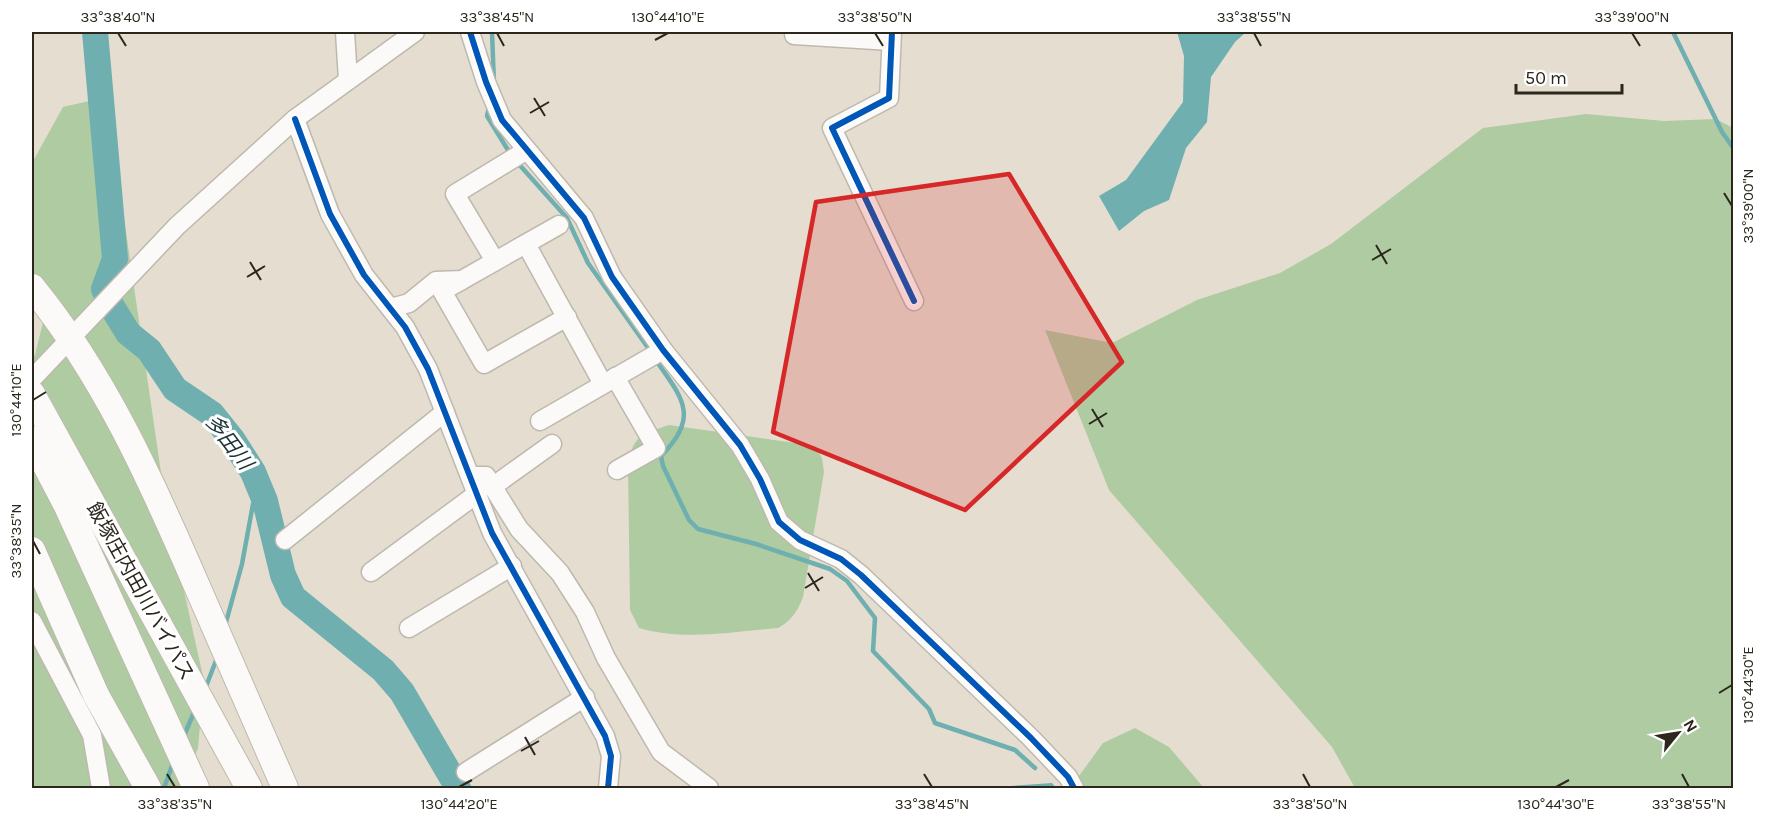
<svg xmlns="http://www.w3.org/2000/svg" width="1765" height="820" viewBox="0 0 1765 820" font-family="Karla,'Noto Sans JP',sans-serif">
<rect width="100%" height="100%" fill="#e5ded0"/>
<g fill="#aecba1">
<polygon points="89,101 97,105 115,156 167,514 204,681 198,748 181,788 32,788 32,358 35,355 44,318 32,278 32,163 63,107"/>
<polygon points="1586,114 1664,121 1716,119 1733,128 1733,788 1355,788 1332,747 1109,490 1045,330 1112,343 1197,300 1280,273 1331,244 1483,128"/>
<path d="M669 425 809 445 815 446 822 458 824 472 803 597C798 611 791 621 778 628 732 632 683 641 639 628L630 610 628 463C634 434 643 434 669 425Z"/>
<polygon points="1135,728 1169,747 1204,788 1081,788 1079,776 1103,743"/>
</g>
<g fill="#6fafb0">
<polygon points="1177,32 1246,32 1235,42 1211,77 1207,122 1186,148 1169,200 1144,211 1119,231 1099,196 1126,180 1183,102 1184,56"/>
<polygon points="1052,783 1056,788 981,788"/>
</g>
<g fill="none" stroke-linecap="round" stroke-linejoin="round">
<g stroke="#6fafb0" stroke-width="4.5">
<polyline points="492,32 494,84"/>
<polyline points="1673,32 1722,132 1734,149"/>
<polyline points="489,107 487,116 511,155"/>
<polyline points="516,161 567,218 588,263 651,352"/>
<path d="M655 359C683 399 700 416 661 456L663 466 689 520 698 529 756 544 830 569 847 581 875 618 873 651 929 709 935 723 1015 750 1035 768"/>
<polyline points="225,626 242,564 253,504 259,491"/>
<polyline points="205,689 217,658"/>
<polyline points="183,738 195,710"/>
<polyline points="164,788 173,763"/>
</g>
<polyline stroke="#6fafb0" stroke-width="26" points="95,32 115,259 104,289 111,305 128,333 149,350 175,389 212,414 232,439 253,472 265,501 283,575 293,597 383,670 402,692 458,788"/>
<defs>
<g id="minor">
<polyline points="345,32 348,80"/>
<polyline points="470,32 486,82 502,120 584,218 612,277 663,350 740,445 760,479 779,522 800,540 841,559 861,575 1031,738 1068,777 1074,788"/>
<polyline points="892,32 889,98 832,128 914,301"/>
<polyline points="794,35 891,41"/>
<polyline points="295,119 330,214 364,275 405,327 428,369 492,533 605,736 611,756 608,788"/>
<polyline points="526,244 603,384"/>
<polyline points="495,261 455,194 527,150"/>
<polyline points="462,280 442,291 484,364 567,317"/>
<polyline points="391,308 409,303 436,281 462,280 559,225"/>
<polyline points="615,377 656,448 617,470"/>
<polyline points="32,379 177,226 295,119 415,32"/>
<polyline points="540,421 663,350"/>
<polyline points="470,476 486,476 519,529 560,573 585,612 606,658 661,752 709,788"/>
<polyline points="492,487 552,444"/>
<polyline points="285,540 445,412"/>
<polyline points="371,572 478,493"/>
<polyline points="32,621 92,735 101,788"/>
<polyline points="409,628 512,566"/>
<polyline points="466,772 585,697"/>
</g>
<g id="highway">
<path d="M32 287C104 375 151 480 196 584 225 652 255 720 285 788"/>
<polyline points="32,394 249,788"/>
<polyline points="32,439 67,506 196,788"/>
<polyline points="32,550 96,695 148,788"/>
</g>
</defs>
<use href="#minor" stroke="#beb9ae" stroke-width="21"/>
<use href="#highway" stroke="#beb9ae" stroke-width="28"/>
<use href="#minor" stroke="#fbfaf8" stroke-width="18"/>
<use href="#highway" stroke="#fbfaf8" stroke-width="26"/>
<defs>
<g id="cycleway">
<polyline points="470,32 486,82 502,120 584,218 612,277 663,350 740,445 760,479 779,522 800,540 841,559 861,575 1031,738 1068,777 1074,788"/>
<polyline points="892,32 889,98 832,128 914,301"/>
<polyline points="295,119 330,214 364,275 405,327 428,369 492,533 605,736 611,756 608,788"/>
</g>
</defs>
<use href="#cycleway" stroke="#fff" stroke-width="10"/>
<use href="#cycleway" stroke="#0057b8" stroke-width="6"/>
</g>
<path fill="#d62828" fill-opacity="0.2" stroke="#d62828" stroke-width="4.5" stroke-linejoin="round" d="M1009 174 1122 362 965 510 773 432 816 202Z"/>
<path fill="none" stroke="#2b271d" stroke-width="2" d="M118 33 126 46M497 33 504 46M875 33 883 46M1254 33 1261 46M1632 33 1640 46M655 40 668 33M534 98 545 116M530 113 549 102M1724 193 1732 206M1376 245 1387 264M1372 260 1391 249M250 262 261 280M247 277 265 266M33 400 46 392M1092 409 1103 427M1089 424 1107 413M33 541 40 554M808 573 819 591M805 588 823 577M1719 693 1732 685M525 737 535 755M521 751 539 741M167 774 175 787M924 774 932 787M1303 774 1310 787M1682 774 1689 787M459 787 472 780M1556 787 1569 780"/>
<g text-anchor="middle" stroke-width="6" stroke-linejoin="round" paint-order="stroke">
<g font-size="20" fill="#2b271d" stroke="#fff">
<text transform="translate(141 591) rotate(61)" y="7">飯塚庄内田川バイパス</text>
</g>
<g font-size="21" font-style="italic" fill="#1c3233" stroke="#fff">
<text transform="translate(229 442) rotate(53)" y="7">多田川</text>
</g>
</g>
<rect width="1765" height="820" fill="none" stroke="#ffffff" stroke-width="66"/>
<g transform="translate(1678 733) rotate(60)" stroke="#ffffff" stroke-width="4.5" paint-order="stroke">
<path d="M0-4.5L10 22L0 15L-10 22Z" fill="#2b271d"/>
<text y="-9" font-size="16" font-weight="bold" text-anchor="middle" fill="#2b271d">N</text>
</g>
<path d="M1516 84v9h106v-9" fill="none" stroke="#2b271d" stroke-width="3"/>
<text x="1525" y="84" font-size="18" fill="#2b271d" stroke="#ffffff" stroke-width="4.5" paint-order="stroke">50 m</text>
<rect x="33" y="33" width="1699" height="754" fill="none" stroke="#2b271d" stroke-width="2"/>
<g font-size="15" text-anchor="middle" fill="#2b271d">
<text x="118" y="22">33°38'40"N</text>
<text x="497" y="22">33°38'45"N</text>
<text x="668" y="22">130°44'10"E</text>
<text x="875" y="22">33°38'50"N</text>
<text x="1254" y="22">33°38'55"N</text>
<text x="1632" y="22">33°39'00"N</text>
<text transform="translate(1748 206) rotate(-90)" y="5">33°39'00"N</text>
<text transform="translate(16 400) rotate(-90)" y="5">130°44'10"E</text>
<text transform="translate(16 541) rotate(-90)" y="5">33°38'35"N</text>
<text transform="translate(1748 685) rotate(-90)" y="5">130°44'30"E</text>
<text x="175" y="809">33°38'35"N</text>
<text x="459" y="809">130°44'20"E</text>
<text x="932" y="809">33°38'45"N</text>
<text x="1310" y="809">33°38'50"N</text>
<text x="1556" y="809">130°44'30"E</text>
<text x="1689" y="809">33°38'55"N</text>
</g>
</svg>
